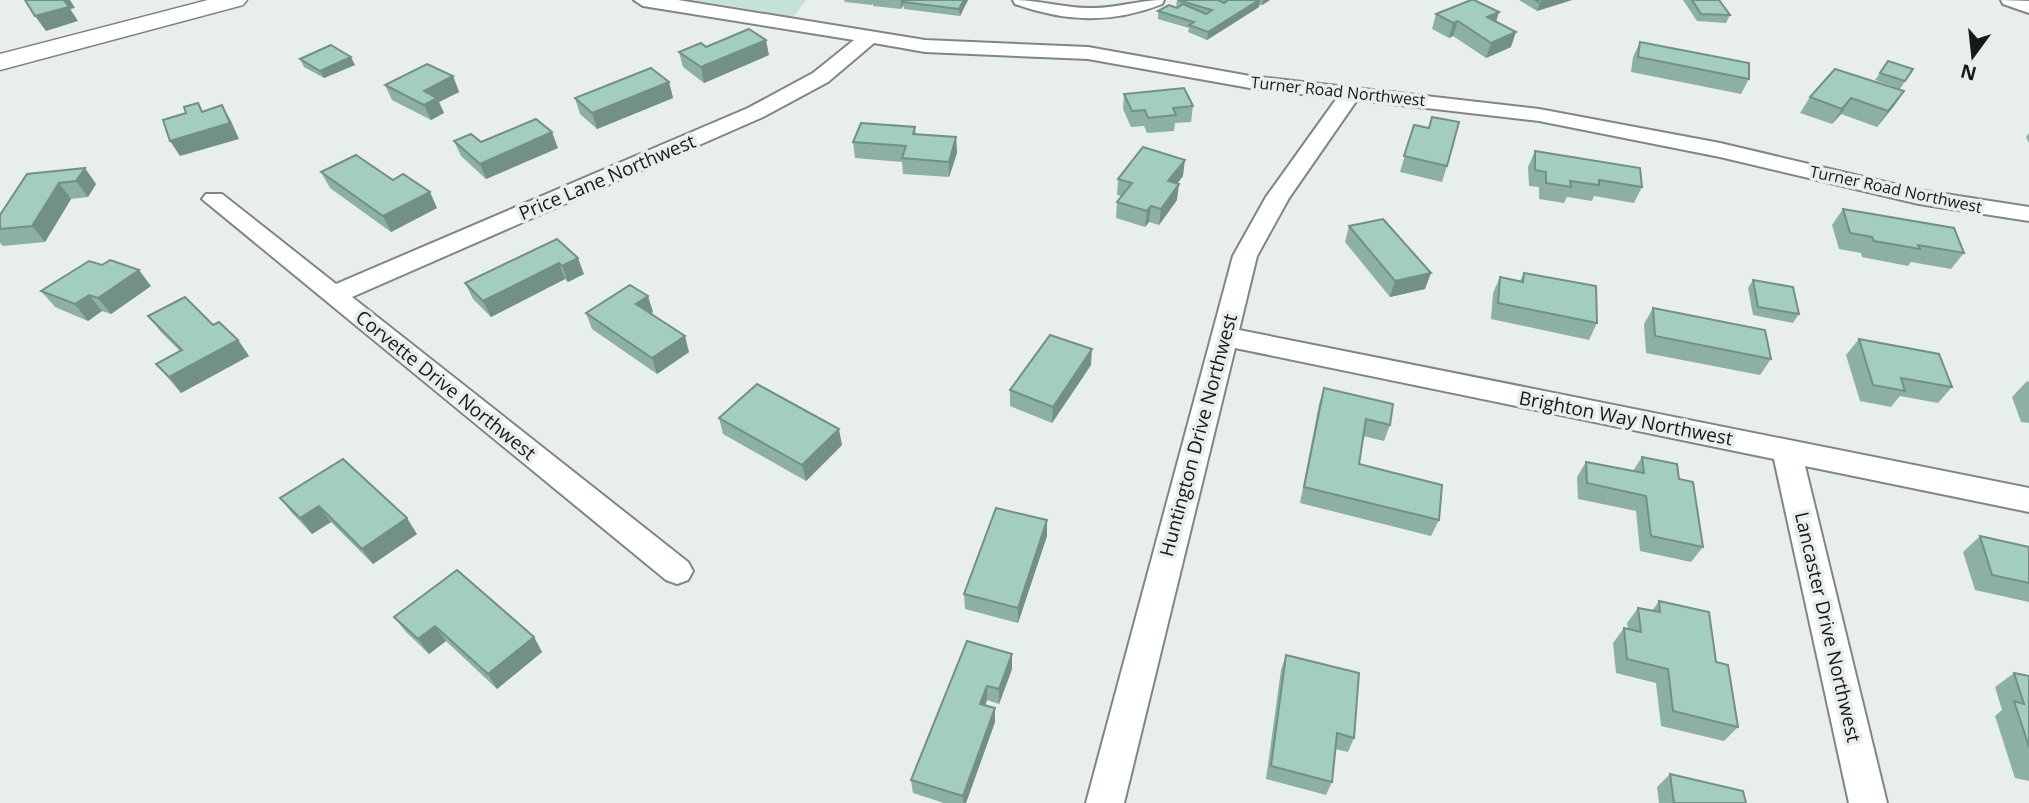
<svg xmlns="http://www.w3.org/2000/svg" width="2029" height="803" viewBox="0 0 2029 803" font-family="'Open Sans',sans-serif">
<rect width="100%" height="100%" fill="#e8eeec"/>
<polygon fill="#c3e2d8" points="694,0 806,0 793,17"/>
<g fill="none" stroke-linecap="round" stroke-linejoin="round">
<defs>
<g id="minor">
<polygon points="634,0 678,0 925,40 1088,47 1250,76 1539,109 1720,143 1919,190 2029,207 2029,221 1919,204 1720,157 1539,121 1357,100 1289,198 1257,256 1239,330 2029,488 2029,512 1805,466 1887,803 1849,803 1774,459 1235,348 1124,803 1086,803 1233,256 1266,197 1337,98 1250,88 1088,59 925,52 874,43 828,82 763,117 352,297 688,562 693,571 688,580 677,584 666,580 202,199 206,194 222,194 336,284 748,108 813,73 854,40 643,6"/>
<path d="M1013 0C1039 0 1063 8 1089 8 1115 9 1138 0 1164 0L1162 4C1112 24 1065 22 1015 4Z"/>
<polygon points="2001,0 2029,1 2029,13 2003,4"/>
</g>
<polygon id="major" points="208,0 247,0 243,5 0,70 0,54"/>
</defs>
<use href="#minor" stroke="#808684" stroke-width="4"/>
<use href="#major" stroke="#808684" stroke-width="3"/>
<use href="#minor" fill="#fff" fill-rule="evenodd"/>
<use href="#major" fill="#fff" fill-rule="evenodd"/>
</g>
<g fill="#8cb0a4">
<polygon points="844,0 968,0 960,16 904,9 903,5 901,9 873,6 873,3 872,5 845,2"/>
<polygon points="1177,0 1270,0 1262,5 1259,5 1259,7 1207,40 1188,32 1189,28 1158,19 1158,11 1176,7"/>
<polygon points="1519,0 1572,0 1537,11"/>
<polygon points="1683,0 1719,0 1730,15 1726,23 1697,21"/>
<polygon points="1499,12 1496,22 1511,47 1486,58 1453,36 1449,38 1432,29 1436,14"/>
<polygon points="1640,42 1749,79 1741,94 1631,72 1633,57"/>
<polygon points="706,47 769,55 704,83 683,67 679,52"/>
<polygon points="300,59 355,65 324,78 304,67"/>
<polygon points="1913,69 1900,89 1875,80 1880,73"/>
<polygon points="453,76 459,92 439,102 444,113 431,120 392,100 385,85"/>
<polygon points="669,82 673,98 597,129 580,114 575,98"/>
<polygon points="1904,91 1894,106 1877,127 1841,114 1832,124 1800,113 1810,97"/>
<polygon points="1124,94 1193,106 1191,122 1175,123 1174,131 1147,133 1144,126 1131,127 1123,109"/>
<polygon points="1414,125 1447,166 1442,182 1400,172"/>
<polygon points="915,127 916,135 956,137 957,153 949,177 903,174 902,162 855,158 853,142"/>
<polygon points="2029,133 2029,143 2026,137"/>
<polygon points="454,141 481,142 558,148 486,179 461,156"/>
<polygon points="1535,151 1642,187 1634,203 1594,196 1592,201 1567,197 1564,203 1539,199 1539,187 1529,186 1528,167"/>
<polygon points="321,172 437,208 391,232 330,188"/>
<polygon points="27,174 96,184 88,197 71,199 45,242 3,246 0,243 0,215"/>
<polygon points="1183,176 1177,184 1177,200 1159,225 1149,222 1145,227 1116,218 1117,202 1121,196 1117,195 1118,179"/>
<polygon points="1843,209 1964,253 1951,269 1911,262 1908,266 1862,257 1861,253 1839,249 1832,225"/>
<polygon points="1349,226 1425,289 1390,297 1345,242"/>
<polygon points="557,239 584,274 568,282 565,279 491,317 473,299 465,283"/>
<polygon points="1524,273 1597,323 1589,340 1491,319 1493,293 1500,277 1520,281"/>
<polygon points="1753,280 1799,314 1793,323 1753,315 1748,288"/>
<polygon points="151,286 111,314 102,311 88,321 55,307 41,291"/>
<polygon points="1653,308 1771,359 1760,375 1646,353 1644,324"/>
<polygon points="653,312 651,314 689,352 657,374 592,329 586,313"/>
<polygon points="148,316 213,325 238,340 249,356 181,393 156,364 180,351 161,332"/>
<polygon points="1859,339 1952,387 1938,403 1900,396 1891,407 1860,401 1846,355"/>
<polygon points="1091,365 1052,423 1010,406 1010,390"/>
<polygon points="2027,381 2029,382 2029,423 2021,422 2012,397"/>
<polygon points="1324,388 1390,425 1384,441 1363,436 1359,464 1439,520 1431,536 1300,503 1319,404"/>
<polygon points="719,418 842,445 806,481 723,434"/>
<polygon points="1642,457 1679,479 1703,547 1691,562 1640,551 1636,511 1578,499 1577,477 1586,462 1633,471"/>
<polygon points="280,498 417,534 373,564 331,522 312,534 292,513"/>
<polygon points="1047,536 1018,623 965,609 964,594"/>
<polygon points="1980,536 2029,547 2029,602 1975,590 1963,552"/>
<polygon points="1659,601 1716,662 1738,727 1724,741 1661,726 1656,683 1616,673 1613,643 1624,628 1628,629 1627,623 1638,608 1652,611"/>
<polygon points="394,617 534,637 542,652 497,689 446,641 429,654 406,632"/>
<polygon points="967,641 1012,669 999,704 987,700 985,705 995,722 966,803 944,803 913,793 911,780"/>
<polygon points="1286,655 1354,738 1348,752 1335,749 1332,782 1326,795 1266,779 1281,670"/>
<polygon points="2014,673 2029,676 2029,781 2015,778 1995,716 2002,710 1995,687"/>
<polygon points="1670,774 1746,803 1659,803 1657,787"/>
</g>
<g fill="#729086">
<polygon points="64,0 70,0 75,8 70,9"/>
<polygon points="901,0 906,0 903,2 903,5 901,9"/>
<polygon points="964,0 968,0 960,16 959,9"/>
<polygon points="1259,0 1260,0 1259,7 1207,40 1208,32"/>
<polygon points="1263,0 1270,0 1262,5"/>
<polygon points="1550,0 1572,0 1537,11 1540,3"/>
<polygon points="69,7 78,21 46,31 35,16"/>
<polygon points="1499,12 1494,27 1487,17"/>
<polygon points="1458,21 1453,36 1449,38 1453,23"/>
<polygon points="1516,32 1511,47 1486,58 1491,43"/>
<polygon points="766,40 769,55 704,83 701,67"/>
<polygon points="351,57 355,65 324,78 320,71"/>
<polygon points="453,76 459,92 439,102 444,113 431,120 424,105 424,91"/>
<polygon points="669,82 673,98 597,129 592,113"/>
<polygon points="1904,91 1894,106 1877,127 1888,111"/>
<polygon points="1851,98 1841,114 1832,124 1842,109"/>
<polygon points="222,105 231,121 239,139 180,156 170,141"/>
<polygon points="552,132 558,148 486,179 480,164"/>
<polygon points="956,137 957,153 949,177 949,162"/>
<polygon points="1185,160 1183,176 1167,197 1168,181"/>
<polygon points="85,168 96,184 88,197 76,181"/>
<polygon points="59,183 71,199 45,242 32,226"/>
<polygon points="1179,184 1177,200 1159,225 1161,209"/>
<polygon points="430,192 437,208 391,232 383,216"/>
<polygon points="1151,206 1149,222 1145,227 1147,211"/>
<polygon points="578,258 584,274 568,282 562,266"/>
<polygon points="559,263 565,279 491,317 483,301"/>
<polygon points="139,270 151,286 111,314 98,298"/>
<polygon points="1431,273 1425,289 1390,297 1395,281"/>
<polygon points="89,295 102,311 88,321 75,304"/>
<polygon points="648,296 653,312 641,320 636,304"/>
<polygon points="685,336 689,352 657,374 652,358"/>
<polygon points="238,340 249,356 181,393 169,377"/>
<polygon points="1092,349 1091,365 1052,423 1053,407"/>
<polygon points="839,429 842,445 806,481 802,465"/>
<polygon points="319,506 331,522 312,534 300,518"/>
<polygon points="407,518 417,534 373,564 362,549"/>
<polygon points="1047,520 1047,536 1018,623 1018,608"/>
<polygon points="435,626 446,641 429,654 418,639"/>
<polygon points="534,637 542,652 497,689 488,674"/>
<polygon points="1012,654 1012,669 999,704 999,689"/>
<polygon points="987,686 987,700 981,718 980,704"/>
<polygon points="995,708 995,722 966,803 963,803 963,796"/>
</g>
<g fill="#a3cdbf" stroke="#729086" stroke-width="2">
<polygon points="25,0 64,0 69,7 35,16"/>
<polygon points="904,0 964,0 959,9 903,2"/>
<polygon points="1178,0 1218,0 1224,3 1228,0 1259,0 1208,32 1189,25 1194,22 1158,11 1169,5 1177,8 1183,4 1206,14 1212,10"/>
<polygon points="1471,0 1474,0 1499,12 1487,17 1516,32 1491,43 1458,21 1453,23 1436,14"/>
<polygon points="1535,0 1550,0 1540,3"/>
<polygon points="1692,0 1719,0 1730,15 1701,14"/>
<polygon points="749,29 766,40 701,67 679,52 701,43 706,47"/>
<polygon points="1640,42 1749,63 1749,79 1638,57"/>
<polygon points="331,45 351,57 320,71 300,59"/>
<polygon points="1888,61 1913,69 1905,81 1880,73"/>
<polygon points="427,64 453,76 424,91 437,98 424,105 385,85"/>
<polygon points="651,68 669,82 592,113 575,98"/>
<polygon points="1835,69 1904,91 1888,111 1851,98 1842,109 1810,97"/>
<polygon points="1184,88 1193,106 1173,108 1176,115 1148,118 1145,110 1132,111 1124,94"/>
<polygon points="198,103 202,112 222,105 230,123 170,141 163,120 186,113 184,107"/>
<polygon points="1432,117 1459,122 1447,166 1404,156 1414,125 1429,128"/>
<polygon points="536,119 552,132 480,164 454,141 471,134 481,142"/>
<polygon points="861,123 915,127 913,134 956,137 949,162 902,158 906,146 853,142"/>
<polygon points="1143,147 1185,160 1168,181 1179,184 1161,209 1151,206 1147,211 1117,202 1132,183 1118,179"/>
<polygon points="1535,151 1640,168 1642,187 1599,180 1599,185 1570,181 1571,187 1546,183 1546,172 1535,170"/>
<polygon points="356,155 393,180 403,174 430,192 383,216 321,172"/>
<polygon points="85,168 76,181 59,183 32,226 0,229 0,215 27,174"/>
<polygon points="1843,209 1954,228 1964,253 1918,245 1920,249 1874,241 1872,237 1850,233"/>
<polygon points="1383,219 1431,273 1395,281 1349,226"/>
<polygon points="557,239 578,258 562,266 559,263 483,301 465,283"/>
<polygon points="110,260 139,270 98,298 89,295 75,304 41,291 89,261 102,265"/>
<polygon points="1524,273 1596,286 1597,323 1498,303 1500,277 1523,282"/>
<polygon points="1753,280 1793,287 1799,314 1758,307"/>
<polygon points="630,285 648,296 636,304 685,336 652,358 586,313"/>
<polygon points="185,297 213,325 219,322 238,340 169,377 156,364 182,350 148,316"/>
<polygon points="1653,308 1765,330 1771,359 1655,336"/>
<polygon points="1050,335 1092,349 1053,407 1010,390"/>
<polygon points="1859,339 1939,354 1952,387 1901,378 1905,391 1873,385"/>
<polygon points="757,384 839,429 802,465 719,418"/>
<polygon points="1324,388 1393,404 1390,425 1366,419 1359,464 1442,485 1439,520 1304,487"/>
<polygon points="1642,457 1677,464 1679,479 1693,482 1703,547 1651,536 1646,496 1587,483 1586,462 1644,473"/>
<polygon points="343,459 407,518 362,549 319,506 300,518 280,498"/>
<polygon points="996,508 1047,520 1018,608 964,594"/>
<polygon points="1980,536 2029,547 2029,583 1992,575"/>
<polygon points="457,570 534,637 488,674 435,626 418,639 394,617"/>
<polygon points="1659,601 1709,612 1716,662 1728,665 1738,727 1673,711 1668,669 1627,659 1624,628 1641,632 1638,608 1660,612"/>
<polygon points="967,641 1012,654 999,689 987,686 980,704 995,708 963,796 911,780"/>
<polygon points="1286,655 1359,673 1354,738 1337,733 1332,782 1271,766"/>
<polygon points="2014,673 2029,676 2029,747 2014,701 2024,704"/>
<polygon points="1670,774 1743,791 1746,803 1674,803"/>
</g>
<g text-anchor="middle" stroke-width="7" stroke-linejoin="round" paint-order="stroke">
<g font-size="16" fill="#171918" stroke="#e8eeec">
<text transform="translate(1338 91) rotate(6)" y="6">Turner Road Northwest</text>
<text transform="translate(1896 189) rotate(12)" y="6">Turner Road Northwest</text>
</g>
<g font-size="19" fill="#171918" stroke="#e8eeec">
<text transform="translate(607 177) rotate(-23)" y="7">Price Lane Northwest</text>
<text transform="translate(446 385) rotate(39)" y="7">Corvette Drive Northwest</text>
<text transform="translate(1626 418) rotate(11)" y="7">Brighton Way Northwest</text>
<text transform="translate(1198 435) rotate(-75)" y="7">Huntington Drive Northwest</text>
<text transform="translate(1828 627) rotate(77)" y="7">Lancaster Drive Northwest</text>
</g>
</g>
<g transform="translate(1973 56) rotate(195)" stroke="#e8eeec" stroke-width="5" paint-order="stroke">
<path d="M0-5L12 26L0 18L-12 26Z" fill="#171918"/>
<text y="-10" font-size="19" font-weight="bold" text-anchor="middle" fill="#171918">N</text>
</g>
</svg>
